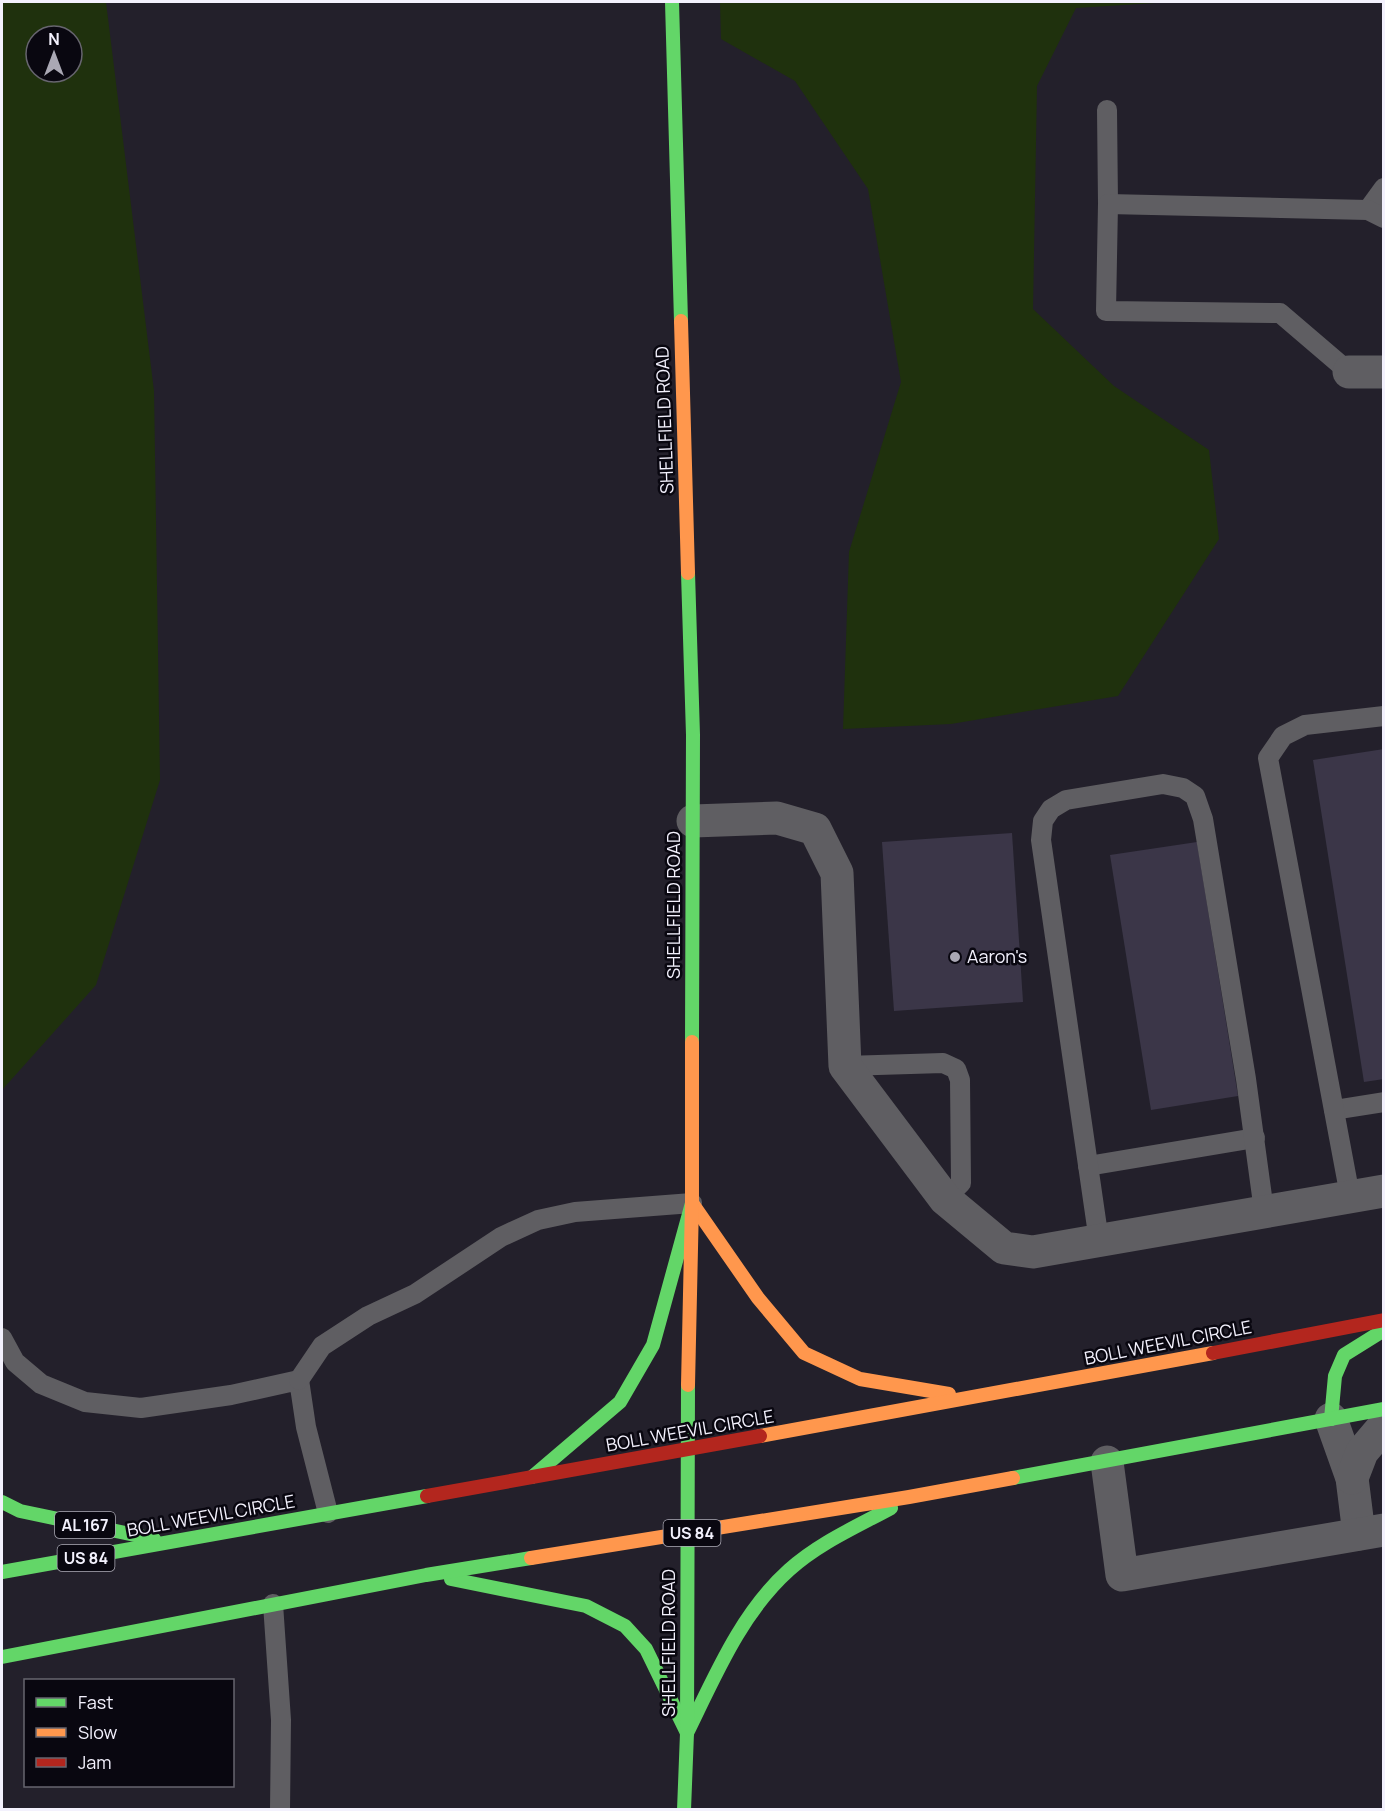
<svg xmlns="http://www.w3.org/2000/svg" width="1385" height="1811" viewBox="0 0 1385 1811" font-family="Manrope,sans-serif">
<rect width="100%" height="100%" fill="#23202b"/>
<g fill="#1f310d" fill-rule="evenodd">
<path d="M2 2H106L154 391 160 780 96 985 2 1090ZM36 36H72V72H36Z"/>
<polygon points="720,2 1172,2 1076,8 1037,86 1033,309 1114,386 1209,450 1219,539 1118,696 951,724 843,729 849,552 901,382 868,189 795,81 721,39"/>
</g>
<g fill="#3b3648">
<polygon points="1384,749 1384,1079 1364,1082 1313,760"/>
<polygon points="1012,833 1023,1002 894,1011 882,842"/>
<polygon points="1197,842 1238,1096 1151,1110 1110,855"/>
</g>
<g fill="none" stroke-linecap="round" stroke-linejoin="round">
<g stroke="#5f5e62" stroke-width="20">
<polyline points="1107,110 1108,204"/>
<polyline points="1368,210 1384,188"/>
<polyline points="1349,372 1280,313 1106,311 1108,204 1368,210 1384,218"/>
<polyline points="845,1066 943,1063 956,1069 960,1080 961,1183 945,1199"/>
<polyline points="1334,1110 1384,1102"/>
<polyline points="1088,1166 1255,1138"/>
<polyline points="1350,1196 1268,758 1283,736 1305,725 1384,716"/>
<polyline points="1099,1241 1041,840 1043,821 1051,809 1066,800 1163,784 1183,788 1195,796 1203,819 1246,1079 1264,1211"/>
<polyline points="2,1338 15,1362 41,1384 85,1402 141,1408 231,1395 299,1380 306,1427 328,1513"/>
<polyline points="299,1380 322,1346 368,1316 415,1294 501,1237 538,1220 575,1212 692,1203"/>
<polyline points="273,1604 281,1720 280,1810"/>
</g>
<g stroke="#5f5e62" stroke-width="33">
<polyline points="1349,372 1384,372"/>
<polyline points="693,821 777,818 815,829 837,873 845,1066 945,1199 1004,1248 1033,1252 1384,1191"/>
<polyline points="1331,1419 1352,1478 1359,1534"/>
<polyline points="1107,1462 1122,1575 1384,1530"/>
<polyline points="1352,1478 1362,1452 1384,1426"/>
</g>
<g stroke="#63d668" stroke-width="14">
<polyline points="672,2 681,321"/>
<polyline points="688,573 693,735 692,1042"/>
<polyline points="1331,1419 1335,1376 1344,1355 1384,1330"/>
<polyline points="532,1477 620,1402 653,1345 692,1203"/>
<polyline points="1013,1478 1384,1409"/>
<polyline points="2,1502 20,1511 154,1539"/>
<polyline points="2,1572 427,1496"/>
<polyline points="451,1579 586,1606 625,1626 646,1649 687,1733"/>
<polyline points="2,1657 426,1575 531,1558"/>
<path d="M687 1733C715 1676 741 1613 789 1570 819 1543 856 1527 891 1508"/>
<polyline points="684,1810 687,1733 688,1385"/>
</g>
<g stroke="#ff974d" stroke-width="14">
<polyline points="681,321 688,573"/>
<polyline points="692,1203 758,1298 804,1353 860,1379 949,1394"/>
<polyline points="688,1385 692,1203 692,1042"/>
<polyline points="760,1436 1213,1353"/>
<polyline points="531,1558 909,1497 1013,1478"/>
</g>
<g stroke="#b3261e" stroke-width="14">
<polyline points="1213,1353 1384,1320"/>
<polyline points="427,1496 760,1436"/>
</g>
</g>
<circle fill="#aaa8b4" stroke="#090710" stroke-width="2" cx="955" cy="957" r="6"/>
<g text-anchor="middle" stroke-width="5" stroke-linejoin="round" paint-order="stroke">
<g fill="#090710" stroke="#adabb6" stroke-width="1.5">
<rect x="55" y="1512" width="60" height="26" rx="4.5"/>
<rect x="663.5" y="1520" width="57" height="26" rx="4.5"/>
<rect x="57.5" y="1545" width="57" height="26" rx="4.5"/>
</g>
<g font-size="16" font-weight="bold" fill="#f3f1fd">
<text x="85" y="1531">AL 167</text>
<text x="692" y="1539">US 84</text>
<text x="86" y="1564">US 84</text>
</g>
<g font-size="18" fill="#f3f1fd" stroke="#090710">
<text transform="translate(665 420) rotate(-92)" y="6">SHELLFIELD ROAD</text>
<text transform="translate(674 905) rotate(-90)" y="6">SHELLFIELD ROAD</text>
<text transform="translate(1168 1343) rotate(-11)" y="6">BOLL WEEVIL CIRCLE</text>
<text transform="translate(690 1431) rotate(-10)" y="6">BOLL WEEVIL CIRCLE</text>
<text transform="translate(211 1516) rotate(-10)" y="6">BOLL WEEVIL CIRCLE</text>
<text transform="translate(669 1643) rotate(-90)" y="6">SHELLFIELD ROAD</text>
</g>
<g font-size="18" fill="#f3f1fd" stroke="#090710" text-anchor="start">
<text x="967" y="963">Aaron's</text>
</g>
</g>
<rect width="1385" height="1811" fill="none" stroke="#f3f1fd" stroke-width="6"/>
<rect x="24" y="1679" width="210" height="108" fill="#090710" stroke="#67656f" stroke-width="1.5"/>
<rect x="36" y="1698" width="30" height="9" fill="#63d668" stroke="#67656f" stroke-width="1.5"/>
<text x="78" y="1709" font-size="18" fill="#f3f1fd">Fast</text>
<rect x="36" y="1728" width="30" height="9" fill="#ff974d" stroke="#67656f" stroke-width="1.5"/>
<text x="78" y="1739" font-size="18" fill="#f3f1fd">Slow</text>
<rect x="36" y="1758" width="30" height="9" fill="#b3261e" stroke="#67656f" stroke-width="1.5"/>
<text x="78" y="1769" font-size="18" fill="#f3f1fd">Jam</text>
<g transform="translate(54 54)"><circle r="28" fill="#090710" stroke="#67656f" stroke-width="1.5"/>
<path d="M0-4.5L10 22L0 15L-10 22Z" fill="#aaa8b4"/>
<text y="-9" font-size="16" font-weight="bold" text-anchor="middle" fill="#f3f1fd">N</text>
</g>
</svg>
